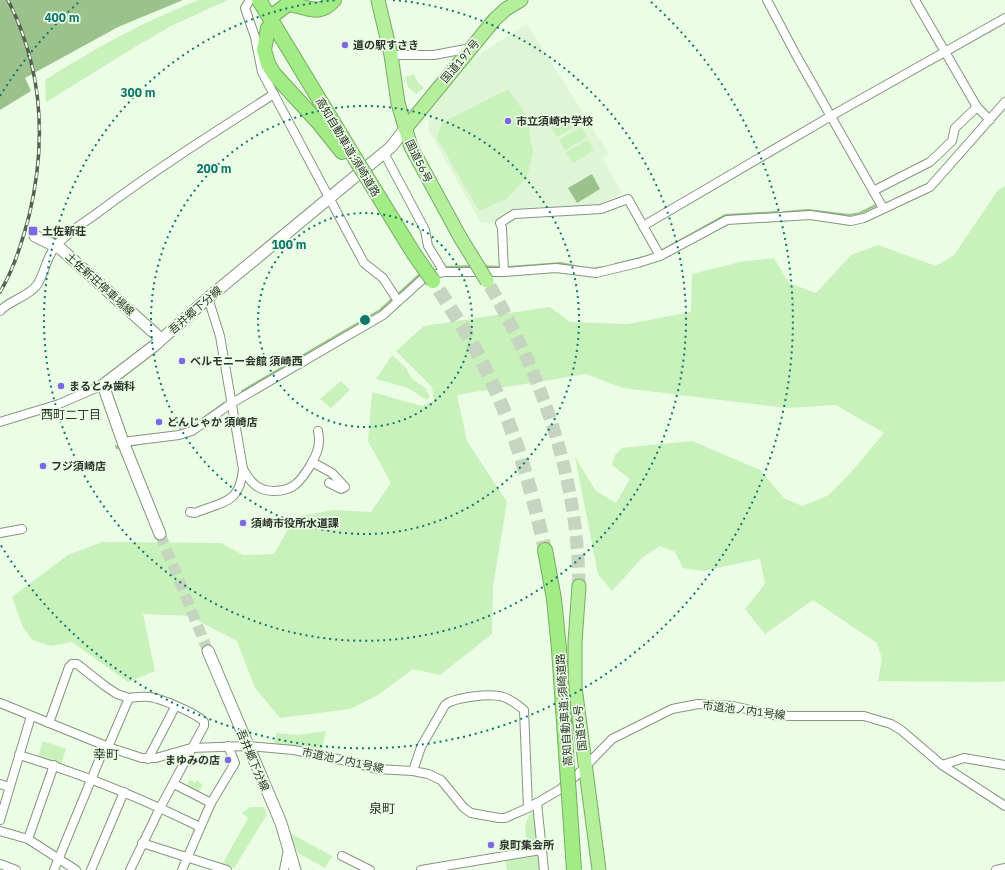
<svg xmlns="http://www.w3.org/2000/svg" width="1005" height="870" viewBox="0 0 1005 870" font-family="'IBM Plex Sans','Noto Sans JP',sans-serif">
<rect width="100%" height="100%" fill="#ebfde5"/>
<polygon fill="#def5d6" points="527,24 609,154 603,159 622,193 598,205 516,208 489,224 481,223 429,131 428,112 473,58"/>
<g fill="#c9f1bb">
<path d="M199 0H228L171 26 135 47 46 102 45 80C94 49 144 21 199 0Z"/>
<polygon points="414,74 418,83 424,88 416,94 408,87 405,77"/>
<polygon points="508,89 527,117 533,152 527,177 506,199 479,211 437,138 442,123"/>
<polygon points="573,114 579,124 557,137 551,127"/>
<polygon points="581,127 587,137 565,150 559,140"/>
<polygon points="588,140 594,150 573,163 566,152"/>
<polygon points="1005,186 1005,681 999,682 878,681 882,659 877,643 813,600 765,634 745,609 765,584 760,559 703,571 683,568 675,552 660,546 643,557 612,591 598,574 575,457 596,491 616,503 630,479 612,465 615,455 622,448 692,441 760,470 784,498 802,506 829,495 852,471 884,433 836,405 787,408 623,388 586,374 457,395 467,441 507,502 493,586 492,634 440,675 413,669 378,695 350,709 280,718 255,688 237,641 189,616 143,614 155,671 128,682 72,642 52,646 32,640 23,627 12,597 68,555 102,542 221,543 243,555 274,554 295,517 333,510 371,512 391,483 368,441 372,392 422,406 434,401 432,387 396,351 424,326 550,307 570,322 628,324 691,312 692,274 740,262 774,258 789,283 816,293 851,255 878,245 936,266 954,255 998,190"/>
<polygon points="392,355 406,368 412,379 425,388 430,397 427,400 408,388 376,379"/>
<polygon points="341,381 350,390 331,408 320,399"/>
<polygon points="326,731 322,749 274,745 276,733 298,735"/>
<polygon points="43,741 66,749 61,764 38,757"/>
<polygon points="190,780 195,783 197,780 203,785 198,793 186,787"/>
<path d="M250 807H264L267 816C264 818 239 861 234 868L223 863 248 818 242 813Z"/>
<path d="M534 812 540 870H507L505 860 528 857C527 843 520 819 534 812Z"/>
<polygon points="288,832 332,856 325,868 298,853"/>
</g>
<g fill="#9bc28c">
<polygon points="0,0 183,0 118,27 25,78 31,91 0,110"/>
<polygon points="592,174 600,189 577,203 568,188"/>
</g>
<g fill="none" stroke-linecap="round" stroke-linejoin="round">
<g stroke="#9bc28c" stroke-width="2">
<polyline points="784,212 808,210 850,215 860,213 876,205"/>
<polyline points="661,251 725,215 778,212"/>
<polyline points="615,264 644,257"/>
<polyline points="483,266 500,267"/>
<polyline points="445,267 471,266"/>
<polyline points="508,267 561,263 584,268"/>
<polyline points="592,269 603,267"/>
<polyline points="398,294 421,273"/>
<polyline points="242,391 380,310 392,299"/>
<polyline points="195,424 224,403"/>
<polyline points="116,446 117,448 120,448"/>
<polyline points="130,446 143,443"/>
</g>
<polyline stroke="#c5d5c0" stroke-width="11" stroke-dasharray="11 5.5" stroke-linecap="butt" points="160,534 208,651"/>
<path stroke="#c5d5c0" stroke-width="13" stroke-dasharray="13 6" stroke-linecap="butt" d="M490 286C543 379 578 478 579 586"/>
<path stroke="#c5d5c0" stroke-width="14" stroke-dasharray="14 7" stroke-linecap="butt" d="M439 290C456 317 474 344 488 374 515 430 532 490 545 550"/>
<defs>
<g id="minor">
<polyline points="250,0 245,8 255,37 262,72 364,263 383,278 398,301"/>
<polyline points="767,0 796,55 883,208"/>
<polyline points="915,0 977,107 990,120"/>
<polyline points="391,55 434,55 471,48"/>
<polyline points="384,153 425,230 428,246 444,272"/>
<polyline points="873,191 930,162 952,141 955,128 977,107"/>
<polyline points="643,226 831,116 1005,18"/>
<polyline points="504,272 502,228 500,223 514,214 601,209 628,199 660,256"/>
<path d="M0 311C10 300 28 297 37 285 45 273 46 258 55 247 67 232 86 222 100 211 156 169 215 132 274 94"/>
<polyline points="0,422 59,404 103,385"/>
<polyline points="123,442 179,435 192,431 232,403 383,315 425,277 444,272 504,272 556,268 596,273 638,263 660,256 727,220 810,215 851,221 864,218 930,187 1005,102"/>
<polyline points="312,462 332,473 345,487 341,489 329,483"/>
<path d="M243 469C251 483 258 491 274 491 293 491 300 482 310 466 317 454 321 445 318 431"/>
<path d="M190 512 195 513C223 501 240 504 243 469L220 336 208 298"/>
<polyline points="0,533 22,529"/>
<polyline points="0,703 111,748 142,758 156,758 191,748 247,746 294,750 356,763 376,769 413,771 428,774 441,780 464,808 471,813 499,818 505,818 528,808 559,790 577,775 612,739 672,709 698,704 733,706 772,715 791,716 864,716 891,724 901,730 942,765 1005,806"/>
<polyline points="49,723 69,667 72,664 77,664 105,686 117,694 129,698"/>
<path d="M108 747 129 698C136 697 142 696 149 697 160 698 198 714 204 722V726L160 808 130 870"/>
<path d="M19 755C83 774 139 797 200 827"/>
<polyline points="148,759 175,707"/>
<polyline points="942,765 964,758 1005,765"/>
<path d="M413 771 421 747 445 705C454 697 491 693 503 697 511 699 518 705 524 710L528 808"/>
<polyline points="0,784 9,787"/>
<polyline points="174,784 211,803"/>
<polyline points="537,803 544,870"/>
<polyline points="0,820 31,716"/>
<polyline points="0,831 28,839 76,870"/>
<polyline points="28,839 54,765"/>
<polyline points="142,843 227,870"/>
<polyline points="342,856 370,870"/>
<polyline points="0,864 16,870"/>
<polyline points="54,870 105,746"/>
<polyline points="91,870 124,792"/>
<polyline points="182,870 211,803 235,763 228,746"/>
<polyline points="284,870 288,849"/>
<polyline points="421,870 541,850"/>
<polyline points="996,870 1005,868"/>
</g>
<g id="secondary">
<polyline points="35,236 61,249 161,339"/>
<polyline points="160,534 123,442 103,385 154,346 208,298 391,147 405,129"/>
<polyline points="208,651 281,823 295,870"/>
</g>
<g id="trunk">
<polyline points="378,0 391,55 398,103 411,147 460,237"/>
<polyline points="405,129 495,19 506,9 521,0"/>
<polyline points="579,586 575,642 575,687 599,870"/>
</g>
<g id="motorway">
<polyline points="259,0 356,160"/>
<path d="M276 13 288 4C308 6 318 18 334 0"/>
<polyline points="268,28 264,50 268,64 274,74 318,122 342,152"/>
<polyline points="374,189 414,254"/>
<polyline points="545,550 554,599 559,649"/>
</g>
</defs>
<use href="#minor" stroke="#85957f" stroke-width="10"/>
<use href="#secondary" stroke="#85957f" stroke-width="13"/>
<use href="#trunk" stroke="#78ac65" stroke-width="15"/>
<use href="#motorway" stroke="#78ac65" stroke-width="16"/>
<use href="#minor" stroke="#fff" stroke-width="8"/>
<use href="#secondary" stroke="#fff" stroke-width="11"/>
<use href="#trunk" stroke="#b4f09c" stroke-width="13"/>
<use href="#motorway" stroke="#a1ec84" stroke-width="14"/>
<defs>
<path id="rail" d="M0 292C14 269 22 242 29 216 47 141 43 69 8 0"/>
</defs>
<use href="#rail" stroke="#566053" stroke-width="3.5"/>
<use href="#rail" stroke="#ebfde5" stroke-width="2" stroke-dasharray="6" stroke-linecap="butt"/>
<defs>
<polyline id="trunk-bridge" points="460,237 487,281"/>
<g id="motorway-bridge">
<polyline points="356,160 374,189"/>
<polyline points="414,254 433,281"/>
<polyline points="559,649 574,870"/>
</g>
</defs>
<use href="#trunk-bridge" stroke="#78ac65" stroke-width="15" stroke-linecap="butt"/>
<use href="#motorway-bridge" stroke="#78ac65" stroke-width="16" stroke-linecap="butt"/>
<use href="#trunk-bridge" stroke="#b4f09c" stroke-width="13"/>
<use href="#motorway-bridge" stroke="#a1ec84" stroke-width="14"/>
</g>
<g fill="none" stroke="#0f766e" stroke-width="2" stroke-dasharray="2 4">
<circle cx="365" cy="320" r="107"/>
<circle cx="365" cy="320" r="214"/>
<path d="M393 0A321 321 0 1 1 337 0"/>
<path d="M0 96A428 428 0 0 1 79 2M651 2A428 428 0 1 1 0 544"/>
</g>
<g fill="#7d68e3" stroke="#ebfde5" stroke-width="1.5">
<circle cx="345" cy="45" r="4"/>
<circle cx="508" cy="121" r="4"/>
<rect x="28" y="226" width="10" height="10" rx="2"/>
<circle cx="182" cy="361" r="4"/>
<circle cx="61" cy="386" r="4"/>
<circle cx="159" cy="422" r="4"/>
<circle cx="43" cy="466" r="4"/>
<circle cx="243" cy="523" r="4"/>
<circle cx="228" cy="760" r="4"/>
<circle cx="491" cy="845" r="4"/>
</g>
<g text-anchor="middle" stroke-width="3.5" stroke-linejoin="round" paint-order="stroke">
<g font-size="11" font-weight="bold" fill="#2d342b" stroke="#ebfde5" text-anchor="start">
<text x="353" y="49">道の駅すさき</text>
<text x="516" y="125">市立須崎中学校</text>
<text x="42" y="235">土佐新荘</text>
<text x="190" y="365">ベルモニー会館 須崎西</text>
<text x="69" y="390">まるとみ歯科</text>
<text x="167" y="426">どんじゃか 須崎店</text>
<text x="51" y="470">フジ須崎店</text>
<text x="251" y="527">須崎市役所水道課</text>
<text x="220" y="764" text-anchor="end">まゆみの店</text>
<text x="499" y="849">泉町集会所</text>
</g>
<g font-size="11" fill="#2d342b" stroke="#ebfde5">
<text transform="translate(460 61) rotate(-50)" y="4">国道197号</text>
<text transform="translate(348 147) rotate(59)" y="4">高知自動車道;須崎道路</text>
<text transform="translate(419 161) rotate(64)" y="4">国道56号</text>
<text transform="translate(100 284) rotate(42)" y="4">土佐新荘停車場線</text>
<text transform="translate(195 310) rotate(-41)" y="4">吾井郷下分線</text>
<text transform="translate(564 710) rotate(-94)" y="4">高知自動車道;須崎道路</text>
<text transform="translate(744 710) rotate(7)" y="4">市道池ノ内1号線</text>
<text transform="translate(580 728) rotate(-96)" y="4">国道56号</text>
<text transform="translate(253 760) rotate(67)" y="4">吾井郷下分線</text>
<text transform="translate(343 760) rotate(12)" y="4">市道池ノ内1号線</text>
</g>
<g font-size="12" fill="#2d342b" stroke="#ebfde5">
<text x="71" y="419">西町二丁目</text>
</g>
<g font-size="13" fill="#2d342b" stroke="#ebfde5">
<text x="106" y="759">幸町</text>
<text x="382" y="813">泉町</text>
</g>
</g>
<circle cx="365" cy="320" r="6" fill="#0f766e" stroke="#ebfde5" stroke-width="2"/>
<g font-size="12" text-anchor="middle" font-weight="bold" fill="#0f766e" stroke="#ebfde5" stroke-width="3.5" stroke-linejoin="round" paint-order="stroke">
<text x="62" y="22">400 m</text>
<text x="138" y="97">300 m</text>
<text x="214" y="173">200 m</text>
<text x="289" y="249">100 m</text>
</g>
</svg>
